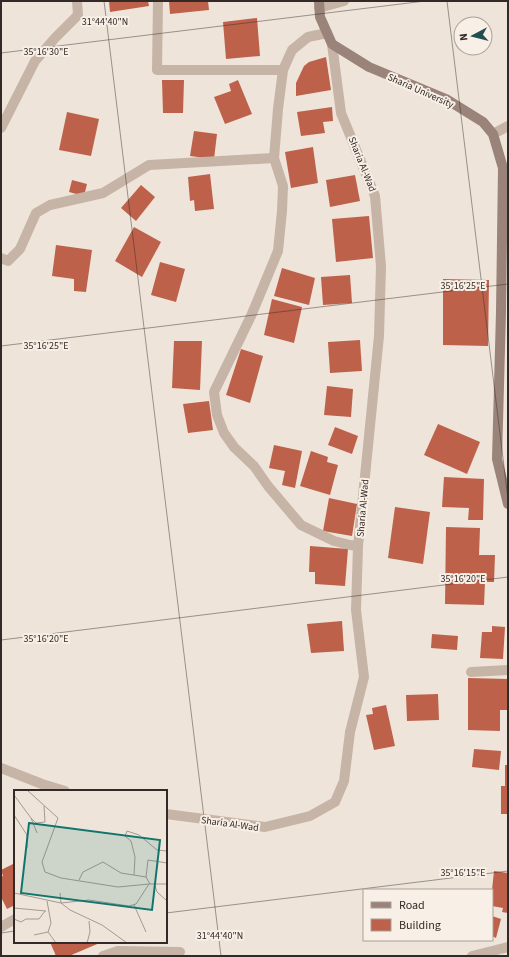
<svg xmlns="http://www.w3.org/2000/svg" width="509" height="957" viewBox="0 0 509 957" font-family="'Source Sans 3',sans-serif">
<rect width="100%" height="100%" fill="#efe4da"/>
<g fill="#bd614a">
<polygon points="109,1 148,1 149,6 110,12"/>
<polygon points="169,1 208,1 209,10 170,14"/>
<polygon points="257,18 260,56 226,59 223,22"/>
<polygon points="326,57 331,90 296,96 296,83 304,66 309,62"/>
<polygon points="162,80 184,80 183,113 163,113"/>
<polygon points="238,80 252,114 225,124 214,97 231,91 229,84"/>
<polygon points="332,107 333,121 323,122 325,133 301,136 297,112"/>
<polygon points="67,112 99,119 91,156 59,150"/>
<polygon points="194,131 217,134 214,159 190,156"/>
<polygon points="313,147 318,183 291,188 285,152"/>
<polygon points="210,174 214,209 195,211 194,200 190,201 188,177"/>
<polygon points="355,175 360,201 330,207 326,180"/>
<polygon points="72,180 87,184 84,196 69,192"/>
<polygon points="141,185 155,197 136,221 121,208"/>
<polygon points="369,216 373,258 336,262 332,219"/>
<polygon points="134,227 161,242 142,277 115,261"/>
<polygon points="56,245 92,250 86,292 74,291 74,279 52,276"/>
<polygon points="160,262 185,269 176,302 151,295"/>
<polygon points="282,268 315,278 309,305 274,296"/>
<polygon points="350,275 352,303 323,305 321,277"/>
<polygon points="443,279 489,280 488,346 443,345"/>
<polygon points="272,299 302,307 294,343 264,335"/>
<polygon points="360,340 362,371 330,373 328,342"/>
<polygon points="174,341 202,341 200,390 172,388"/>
<polygon points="241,349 263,356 250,403 226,395"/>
<polygon points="327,386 353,389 351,417 324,415"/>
<polygon points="209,401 213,430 188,433 183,404"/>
<polygon points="438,424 480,442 467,474 424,455"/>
<polygon points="335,427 358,436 352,454 328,445"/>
<polygon points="274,445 302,451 295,488 282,485 285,471 269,468"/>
<polygon points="311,451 328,457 327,462 338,465 330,495 300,486"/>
<polygon points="444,477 484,479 483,520 468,520 469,508 442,507"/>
<polygon points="329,498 357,504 352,536 323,531"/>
<polygon points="395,507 430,512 423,564 388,558"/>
<polygon points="446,527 480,528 479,555 495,555 494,582 485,582 484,605 445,604"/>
<polygon points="310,546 348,549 345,586 315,584 315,572 309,572"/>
<polygon points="342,621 344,651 311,653 307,624"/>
<polygon points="492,626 505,627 503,659 480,658 482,632 492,632"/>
<polygon points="432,634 458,636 457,650 431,648"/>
<polygon points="468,678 508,679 508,710 500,710 500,731 468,730"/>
<polygon points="438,694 439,720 407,721 406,695"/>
<polygon points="386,705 395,746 374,750 366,715 373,714 372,708"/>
<polygon points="474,749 501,751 499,770 472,767"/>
<polygon points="505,765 508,765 508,814 501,814 501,786 505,786"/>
<polygon points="15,863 15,905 7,909 1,897 1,877 3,876 1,870"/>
<polygon points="494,871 508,873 508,913 502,912 503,908 492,906 492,890"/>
<polygon points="492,916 501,919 496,938 492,936"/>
<polygon points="50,942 102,942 69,956 56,956"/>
</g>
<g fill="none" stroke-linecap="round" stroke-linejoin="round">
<g stroke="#c6b4a7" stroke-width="10">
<polyline points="158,1 157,70 283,70"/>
<polyline points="319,8 344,1"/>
<polyline points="327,33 308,37 292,50 283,70 278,109 274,158 283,186 282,211 278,251 251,316 214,392 217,415 224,433 234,447 254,466 268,486 301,525 334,541 350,545 358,546"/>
<polyline points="1,128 35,61 55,38 78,15 77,1"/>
<polyline points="493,134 508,126"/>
<polyline points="1,258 8,261 20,249 36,213 50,205 103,193 149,165 274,158"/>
<polyline points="471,672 508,670"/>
<polyline points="1,768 42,784 65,791"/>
<polyline points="166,814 265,827 310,816 335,802 344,781 350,732 364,677 356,610 358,546 379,336 381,266 375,196 341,113 332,44"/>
<polyline points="1,927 15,919"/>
<polyline points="103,956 118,951 180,952"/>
<polyline points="472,956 508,947"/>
</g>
<polyline stroke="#9a8379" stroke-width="10" points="319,1 320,17 332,44 369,67 446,99 483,122 493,134 503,168 501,312 497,459 508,504"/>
</g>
<path fill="none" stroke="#332a27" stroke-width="1" stroke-opacity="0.45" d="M104 1 221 956M447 1 508 499M1 53 425 1M1 346 508 284M1 640 508 577M166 913 508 871M1 933 15 931"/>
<g text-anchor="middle" stroke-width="4" stroke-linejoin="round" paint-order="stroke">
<g font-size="10" fill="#332a27" stroke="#f8efe6">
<text transform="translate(421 90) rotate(24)" y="4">Sharia University</text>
<text transform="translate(363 164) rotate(68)" y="4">Sharia Al-Wad</text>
<text transform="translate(362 508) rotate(-85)" y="4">Sharia Al-Wad</text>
<text transform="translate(230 823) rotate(8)" y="4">Sharia Al-Wad</text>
</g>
</g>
<g transform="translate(14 790)">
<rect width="153" height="153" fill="#efe4da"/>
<path fill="none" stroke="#a49a92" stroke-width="1" d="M13 0 44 28 28 72 31 82 47 88 104 97 135 94M0 5 17 28 23 43M0 25 13 45V58M17 28 22 33 31 32 30 16M120 85 121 67 117 51 111 46 113 41 125 45 143 60 153 61M132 87 134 70 153 73M65 90 69 82 89 72 107 83 132 87 136 94M140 93 143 102 152 110M0 103 47 113 75 110 115 116 122 114 135 94H153M46 103 47 113 56 120 88 135 113 153M120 115 132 142M0 118 32 121M0 129 7 132 12 129H25L31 121M34 142 42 153M20 145 34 142 37 133 33 111M73 153 76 142 75 131"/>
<path fill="#0f766e" fill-opacity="0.15" stroke="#0f766e" stroke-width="2" d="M15 33 146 50 138 120 7 103Z"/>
<rect width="153" height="153" fill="none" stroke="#332a27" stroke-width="2"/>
</g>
<g font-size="10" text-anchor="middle" fill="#332a27" stroke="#f8efe6" stroke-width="4" stroke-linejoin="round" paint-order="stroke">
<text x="105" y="25">31°44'40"N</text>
<text x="46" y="55">35°16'30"E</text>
<text x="463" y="289">35°16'25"E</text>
<text x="46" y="349">35°16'25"E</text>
<text x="463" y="582">35°16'20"E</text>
<text x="46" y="642">35°16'20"E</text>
<text x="463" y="876">35°16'15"E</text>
<text x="220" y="939">31°44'40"N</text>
</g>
<rect width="509" height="957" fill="none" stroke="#332a27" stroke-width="4"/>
<rect x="363" y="889" width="130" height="52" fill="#f8efe6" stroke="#a9a09a"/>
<rect x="371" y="902" width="20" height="6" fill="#9a8379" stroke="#a9a09a"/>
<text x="399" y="909" font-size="12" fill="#332a27">Road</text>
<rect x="371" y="919" width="20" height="12" fill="#bd614a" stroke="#a9a09a"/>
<text x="399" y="929" font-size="12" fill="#332a27">Building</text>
<g transform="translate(473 36) rotate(263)"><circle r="19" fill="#f8efe6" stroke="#a9a09a"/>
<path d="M0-3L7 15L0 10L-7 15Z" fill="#205052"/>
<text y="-6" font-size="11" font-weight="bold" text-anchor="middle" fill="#332a27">N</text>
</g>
</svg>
